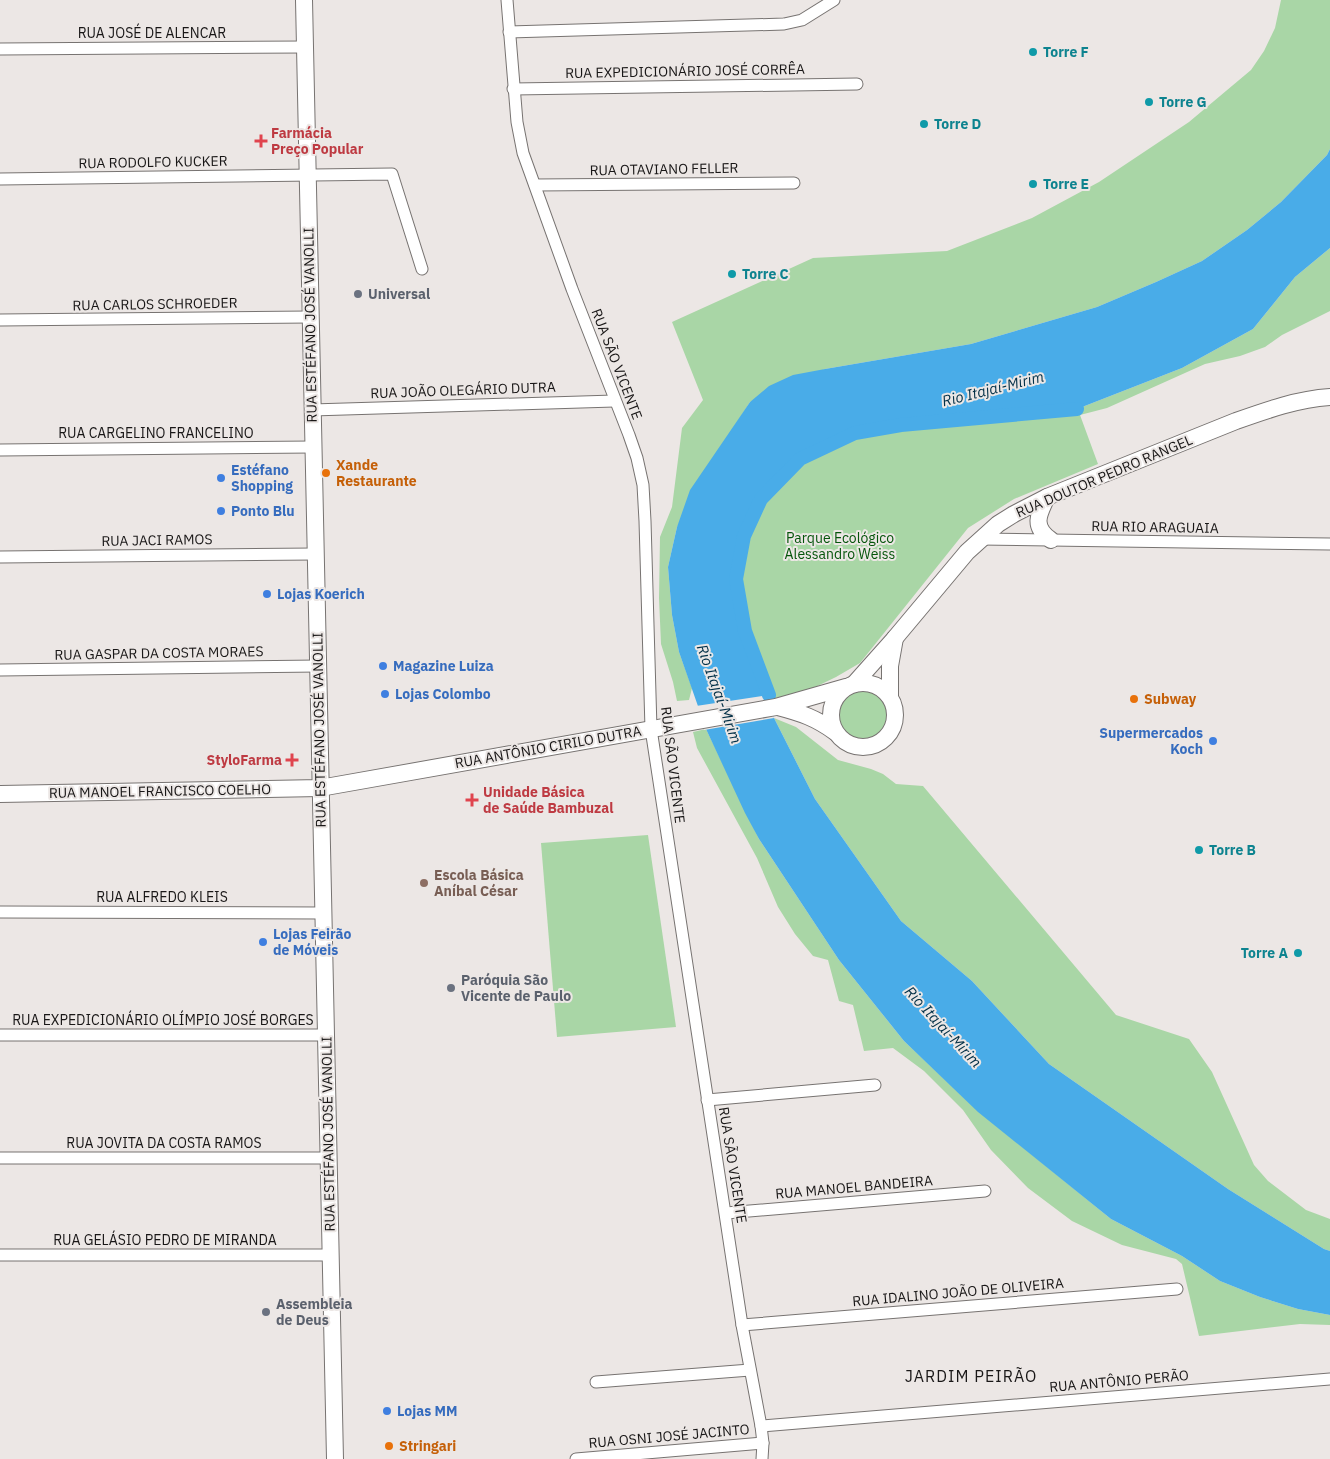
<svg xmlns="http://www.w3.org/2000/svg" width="1330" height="1459" viewBox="0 0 1330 1459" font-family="'IBM Plex Sans',sans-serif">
<rect width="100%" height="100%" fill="#ece7e5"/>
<g fill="#a9d6a6">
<polygon points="1281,0 1330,0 1330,149 1327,155 1281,202 1247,230 1202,261 1156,282 1097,307 971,344 825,369 750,402 736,424 677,527 668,567 672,615 679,652 692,688 689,700 677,701 673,682 661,644 659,598 660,537 672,507 682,428 703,400 672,322 813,258 947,251 1032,218 1099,182 1189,122 1251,70 1264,51 1275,28"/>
<polygon points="1330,248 1330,311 1282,335 1265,347 1240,356 1205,364 1107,408 1080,415 1098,464 1014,499 968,528 860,663 836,677 803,693 770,699 745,631 736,579 744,536 761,499 800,459 855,433 901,425 1077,409 1182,368 1253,329 1295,277"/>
<circle cx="863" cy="716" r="26"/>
<polygon points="774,718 796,727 838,760 871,769 883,774 896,784 923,786 1116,1015 1189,1039 1212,1072 1254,1165 1268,1181 1306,1210 1330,1219 1330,1251 1324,1249 1228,1189 1049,1064 972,981 901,921 815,799"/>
<polygon points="706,729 759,839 839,960 904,1041 978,1111 1111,1219 1182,1256 1220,1281 1260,1297 1298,1309 1330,1315 1330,1325 1300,1324 1199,1336 1182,1264 1176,1259 1122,1245 1072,1221 1028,1188 991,1150 963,1110 924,1071 893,1048 864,1051 853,1005 839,1001 828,960 813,956 795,934 778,907 757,858 697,748 693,732"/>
<polygon points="648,835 676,1027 557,1037 541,843"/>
</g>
<polygon fill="#49ace8" points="1330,149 1330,248 1295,277 1253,329 1182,368 1077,409 901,425 855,433 800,459 761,499 744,536 736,579 745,631 769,695 774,718 815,799 901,921 972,981 1049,1064 1228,1189 1324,1249 1330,1251 1330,1315 1298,1309 1260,1297 1220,1281 1182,1256 1111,1219 978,1112 904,1041 839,960 759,839 745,813 706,729 679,652 672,615 668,567 677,527 690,490 750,402 769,386 793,375 825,369 971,344 1097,307 1156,282 1202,261 1247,230 1281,202 1327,155"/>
<polygon fill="#ece7e5" points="769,695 774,718 704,730 696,706"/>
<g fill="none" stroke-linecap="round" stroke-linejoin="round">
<polyline stroke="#49ace8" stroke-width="14" points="769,695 745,631 736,579 744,536 761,499 800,459 855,433 901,425 1077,409"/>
<defs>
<g id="minor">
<polyline points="507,0 517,122 523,153 572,289 629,435 637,458 643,485 645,521 651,729 742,1325 761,1426 763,1443 762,1459"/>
<polyline points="509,32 784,24 802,20 834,0"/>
<polyline points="0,49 305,47"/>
<polyline points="513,89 857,84"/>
<polyline points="0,179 392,174 422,269"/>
<polyline points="535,185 794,183"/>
<polyline points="0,320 310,317"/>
<polyline points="312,410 614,401"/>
<polyline points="0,450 313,447"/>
<polyline points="980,539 1330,544"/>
<polyline points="0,557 315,554"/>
<polyline points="0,670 318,666"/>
<polyline points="0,912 323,913"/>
<polyline points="0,1035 325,1035"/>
<polyline points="707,1100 875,1085"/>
<polyline points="0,1158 328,1158"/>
<polyline points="726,1213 985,1191"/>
<polyline points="0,1255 330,1255"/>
<polyline points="742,1325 1177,1289"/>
<polyline points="596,1382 750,1370"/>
<polyline points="761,1426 1330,1379"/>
<polyline points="576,1459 763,1443"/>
</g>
<g id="secondary">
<polyline points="304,0 335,1459"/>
<path d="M1047 497C1038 515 1032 527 1051 540"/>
<circle cx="863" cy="715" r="32"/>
<path d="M854 684 895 638 967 552 998 524 1014 514 1047 497 1236 421C1267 410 1298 399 1330 397"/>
<polyline points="890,696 890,666 895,638"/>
<path d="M778 707C801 713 816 718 835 732"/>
<polyline points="0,794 320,788 776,707 846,687"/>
</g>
</defs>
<use href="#minor" stroke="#777371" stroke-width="13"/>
<use href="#secondary" stroke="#777371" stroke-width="18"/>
<use href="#minor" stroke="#fff" stroke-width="11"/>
<use href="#secondary" stroke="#fff" stroke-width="16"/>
</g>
<g fill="#0f9aa8" stroke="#ece7e5" stroke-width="2">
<circle cx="1033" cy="52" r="5"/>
<circle cx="1149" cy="102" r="5"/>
<circle cx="924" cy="124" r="5"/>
<circle cx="1033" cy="184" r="5"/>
<circle cx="732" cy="274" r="5"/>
<circle cx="1199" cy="850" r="5"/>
<circle cx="1298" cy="953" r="5"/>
</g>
<g fill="#e0444e" stroke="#ece7e5" stroke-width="2">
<path d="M258.5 133.5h5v5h5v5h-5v5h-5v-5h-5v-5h5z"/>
<path d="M289.5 752.5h5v5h5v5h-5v5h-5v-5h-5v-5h5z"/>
<path d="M469.5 792.5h5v5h5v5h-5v5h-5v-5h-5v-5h5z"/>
</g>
<g fill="#6b7280" stroke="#ece7e5" stroke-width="2">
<circle cx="358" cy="294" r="5"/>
<circle cx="451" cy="988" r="5"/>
<circle cx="266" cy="1312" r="5"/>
</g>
<g fill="#e8710a" stroke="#ece7e5" stroke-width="2">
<circle cx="326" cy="473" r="5"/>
<circle cx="1134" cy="699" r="5"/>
<circle cx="389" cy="1446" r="5"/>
</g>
<g fill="#3f7fe0" stroke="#ece7e5" stroke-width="2">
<circle cx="221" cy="478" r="5"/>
<circle cx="221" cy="511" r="5"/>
<circle cx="267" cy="594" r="5"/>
<circle cx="383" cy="666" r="5"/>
<circle cx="385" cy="694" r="5"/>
<circle cx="1213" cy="741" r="5"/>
<circle cx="263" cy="942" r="5"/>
<circle cx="387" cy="1411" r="5"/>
</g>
<circle fill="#8d6e63" stroke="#ece7e5" stroke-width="2" cx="424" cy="883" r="5"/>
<g text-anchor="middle" stroke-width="4" stroke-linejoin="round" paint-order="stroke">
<g font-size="14" fill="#191717" stroke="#ece7e5">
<text x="152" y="38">RUA JOSÉ DE ALENCAR</text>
<text transform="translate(685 71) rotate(-1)" y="5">RUA EXPEDICIONÁRIO JOSÉ CORRÊA</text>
<text transform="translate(153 162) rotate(-1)" y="5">RUA RODOLFO KUCKER</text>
<text transform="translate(664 169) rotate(-1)" y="5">RUA OTAVIANO FELLER</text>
<text transform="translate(155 304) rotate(-1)" y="5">RUA CARLOS SCHROEDER</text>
<text transform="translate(310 325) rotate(-91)" y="5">RUA ESTÉFANO JOSÉ VANOLLI</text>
<text transform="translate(617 364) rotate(69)" y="5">RUA SÃO VICENTE</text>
<text transform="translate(463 390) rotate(-2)" y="5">RUA JOÃO OLEGÁRIO DUTRA</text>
<text x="156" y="438">RUA CARGELINO FRANCELINO</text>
<text transform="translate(1104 476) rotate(-23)" y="5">RUA DOUTOR PEDRO RANGEL</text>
<text transform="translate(1155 527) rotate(1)" y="5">RUA RIO ARAGUAIA</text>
<text transform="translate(157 540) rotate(-1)" y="5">RUA JACI RAMOS</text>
<text transform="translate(159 653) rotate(-1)" y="5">RUA GASPAR DA COSTA MORAES</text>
<text transform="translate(319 730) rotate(-91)" y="5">RUA ESTÉFANO JOSÉ VANOLLI</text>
<text transform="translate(548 747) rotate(-10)" y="5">RUA ANTÔNIO CIRILO DUTRA</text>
<text transform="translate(673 765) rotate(83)" y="5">RUA SÃO VICENTE</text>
<text transform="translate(160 791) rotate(-1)" y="5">RUA MANOEL FRANCISCO COELHO</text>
<text x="162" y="902">RUA ALFREDO KLEIS</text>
<text x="163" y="1025">RUA EXPEDICIONÁRIO OLÍMPIO JOSÉ BORGES</text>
<text transform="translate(328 1134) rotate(-91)" y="5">RUA ESTÉFANO JOSÉ VANOLLI</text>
<text x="164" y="1148">RUA JOVITA DA COSTA RAMOS</text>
<text transform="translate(733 1165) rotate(81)" y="5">RUA SÃO VICENTE</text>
<text transform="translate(854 1187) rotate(-5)" y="5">RUA MANOEL BANDEIRA</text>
<text x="165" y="1245">RUA GELÁSIO PEDRO DE MIRANDA</text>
<text transform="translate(958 1292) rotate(-5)" y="5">RUA IDALINO JOÃO DE OLIVEIRA</text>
<text transform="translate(1119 1381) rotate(-5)" y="5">RUA ANTÔNIO PERÃO</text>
<text transform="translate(669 1436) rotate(-5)" y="5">RUA OSNI JOSÉ JACINTO</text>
</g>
<g font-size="14" font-weight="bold" fill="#0d838f" stroke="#ece7e5" text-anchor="start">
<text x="1043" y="57">Torre F</text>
<text x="1159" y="107">Torre G</text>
<text x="934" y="129">Torre D</text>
<text x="1043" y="189">Torre E</text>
<text x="742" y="279">Torre C</text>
<text x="1209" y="855">Torre B</text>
<text x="1288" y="958" text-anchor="end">Torre A</text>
</g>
<g font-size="14" font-weight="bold" fill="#be3a42" stroke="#ece7e5" text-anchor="start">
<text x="271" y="138">Farmácia<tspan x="271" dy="16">Preço Popular</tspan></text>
<text x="282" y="765" text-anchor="end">StyloFarma</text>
<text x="483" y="797">Unidade Básica<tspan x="483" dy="16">de Saúde Bambuzal</tspan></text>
</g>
<g font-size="14" font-weight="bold" fill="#5b616d" stroke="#ece7e5" text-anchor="start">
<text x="368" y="299">Universal</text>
<text x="461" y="985">Paróquia São<tspan x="461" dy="16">Vicente de Paulo</tspan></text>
<text x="276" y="1309">Assembleia<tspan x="276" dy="16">de Deus</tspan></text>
</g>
<g font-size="14" font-weight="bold" fill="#c56008" stroke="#ece7e5" text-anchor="start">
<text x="336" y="470">Xande<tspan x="336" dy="16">Restaurante</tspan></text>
<text x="1144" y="704">Subway</text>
<text x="399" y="1451">Stringari</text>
</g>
<g font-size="14" font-weight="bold" fill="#366cbe" stroke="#ece7e5" text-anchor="start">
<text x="231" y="475">Estéfano<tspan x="231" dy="16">Shopping</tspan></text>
<text x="231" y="516">Ponto Blu</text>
<text x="277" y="599">Lojas Koerich</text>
<text x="393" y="671">Magazine Luiza</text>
<text x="395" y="699">Lojas Colombo</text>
<text x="1203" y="738" text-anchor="end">Supermercados<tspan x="1203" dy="16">Koch</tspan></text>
<text x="273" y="939">Lojas Feirão<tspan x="273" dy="16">de Móveis</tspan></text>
<text x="397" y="1416">Lojas MM</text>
</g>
<g font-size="14" fill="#05550b" stroke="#ece7e5">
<text x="840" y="543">Parque Ecológico<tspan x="840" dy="16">Alessandro Weiss</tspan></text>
</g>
<g font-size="14" font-weight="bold" fill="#785e54" stroke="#ece7e5" text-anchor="start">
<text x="434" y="880">Escola Básica<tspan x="434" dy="16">Aníbal César</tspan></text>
</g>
<g font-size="15" font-style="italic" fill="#033047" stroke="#ece7e5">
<text transform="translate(993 389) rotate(-14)" y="5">Rio Itajaí-Mirim</text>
<text transform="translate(719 694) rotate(70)" y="5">Rio Itajaí-Mirim</text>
<text transform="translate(943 1027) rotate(47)" y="5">Rio Itajaí-Mirim</text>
</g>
<g font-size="16" letter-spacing="1" fill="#191717" stroke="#ece7e5">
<text x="971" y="1382">JARDIM PEIRÃO</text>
</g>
</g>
</svg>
